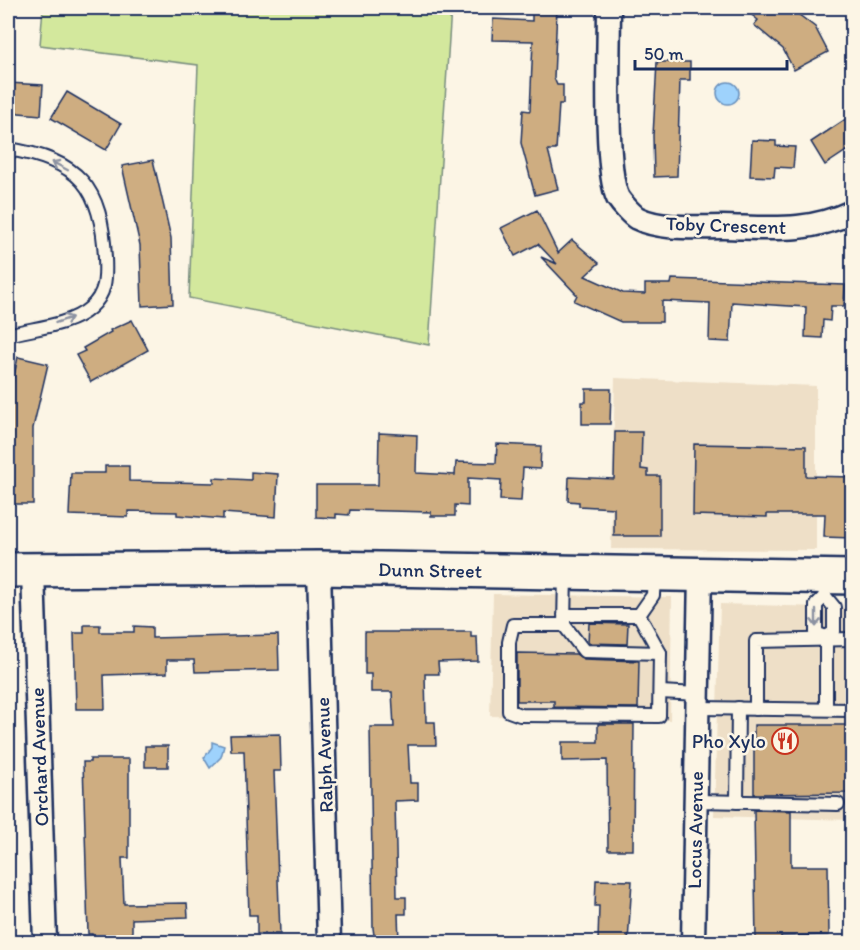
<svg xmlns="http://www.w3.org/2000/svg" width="860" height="950" viewBox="0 0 860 950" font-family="Itim,sans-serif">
<rect width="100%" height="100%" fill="#fcf5e5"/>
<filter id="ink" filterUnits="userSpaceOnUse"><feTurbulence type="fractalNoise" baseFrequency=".0167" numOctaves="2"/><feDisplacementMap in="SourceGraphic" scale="12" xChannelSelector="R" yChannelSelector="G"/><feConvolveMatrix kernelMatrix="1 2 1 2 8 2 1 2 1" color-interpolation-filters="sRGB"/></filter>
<g filter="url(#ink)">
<g fill="#eedfc7">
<polygon points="615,378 816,386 816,550 611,549"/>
<polygon points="493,594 672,597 670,720 490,716"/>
<polygon points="720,604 852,608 852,820 714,816"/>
</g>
<polygon fill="#d3e89d" stroke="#778c7e" stroke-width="1.5" points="43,8 451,8 429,345 189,298 198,65 40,45"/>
<g fill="#9ed2fc" stroke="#6a91bd" stroke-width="1.5">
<circle cx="728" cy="93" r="11"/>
<polygon points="212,742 224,746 221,757 210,768 204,758 212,747"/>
</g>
<g fill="#cead81" stroke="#1b2f5e" stroke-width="1.5">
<polygon points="532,8 557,8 554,78 557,85 563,85 563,104 559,104 556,150 548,150 558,189 535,195 521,143 523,110 530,111 533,41 492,40 493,19 532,21"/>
<polygon points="743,8 790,8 815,27 828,52 794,70 783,49 754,25 758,20"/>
<polygon points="657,62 690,62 690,80 680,80 677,176 654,177 653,136"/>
<polygon points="8,83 43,85 41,115 8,112"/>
<polygon points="67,92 121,124 106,150 51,118"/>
<polygon points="852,115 852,147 825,165 811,142"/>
<polygon points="752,140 776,141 776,146 795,147 793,168 775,167 774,177 750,176"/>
<polygon points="153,160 171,238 173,304 142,306 140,245 122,166"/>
<polygon points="537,210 558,253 572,240 599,263 585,276 623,293 645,294 645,284 671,284 672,279 845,285 844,306 831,306 830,321 823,320 822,338 805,337 806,307 773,305 732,302 730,342 709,341 710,303 662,301 662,322 621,322 574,301 577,295 541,257 557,264 538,244 515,256 501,228"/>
<polygon points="132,320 148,350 91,382 76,355 85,351 83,348 111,332 110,330"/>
<polygon points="18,357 48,364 33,428 33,504 8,504 8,403"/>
<polygon points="586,389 611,389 610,424 582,424 582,402 586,402"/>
<polygon points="615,432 642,432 641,469 648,470 648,476 660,476 660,536 614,536 614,508 579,506 579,502 568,501 569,477 614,479"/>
<polygon points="379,433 417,435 416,473 455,475 456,462 496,463 497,444 541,446 540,469 523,468 521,501 500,500 501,480 468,478 468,506 455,505 455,516 431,516 431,512 350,510 349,515 336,514 336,518 316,517 316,485 378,485"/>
<polygon points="694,444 806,446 806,476 852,477 852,538 824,537 825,514 767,514 767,517 693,515"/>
<polygon points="105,466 129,466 129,481 214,483 214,478 251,480 251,472 278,474 276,517 223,513 223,519 177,515 177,512 128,511 128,517 69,515 71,473 105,473"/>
<polygon points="589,623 628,624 627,644 588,643"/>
<polygon points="84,625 100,625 100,632 134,632 134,626 152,627 152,638 278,635 279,670 195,672 194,660 167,660 167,673 104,675 105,709 76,709 74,633 84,633"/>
<polygon points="365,632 471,632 471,637 477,637 478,661 438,662 439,674 425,674 426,722 435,722 436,745 408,745 410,783 418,783 418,800 395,801 397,897 406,897 406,914 398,914 399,942 375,942 373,928 370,727 394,727 392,692 371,692 371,674 365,674"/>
<polygon points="517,653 576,654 584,659 639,661 638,708 554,707 554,701 517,701"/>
<polygon points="598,724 634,724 633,850 608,850 607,760 562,761 562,742 598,742"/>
<polygon points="754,725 852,725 852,793 754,794"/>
<polygon points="280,734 281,771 274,771 280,934 257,934 257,915 249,915 244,751 231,751 230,735"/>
<rect x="145" y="746" width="23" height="21"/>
<polygon points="90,759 129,759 129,858 122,858 124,904 187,903 188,917 132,919 132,936 92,937 92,934 88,934 83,762 90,762"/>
<polygon points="754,810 791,811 791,866 828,866 829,935 781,936 781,942 756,942"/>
<polygon points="596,880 632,881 628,942 598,942 599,906 595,906"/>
</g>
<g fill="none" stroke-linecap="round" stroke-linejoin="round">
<defs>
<g id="lane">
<path d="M8 149C79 160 102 187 105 258 106 278 106 294 90 308 70 326 32 328 8 335"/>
<polyline points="823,578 825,596 834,607 834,632 826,637"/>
<polyline points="825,596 816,605 816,633 826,637"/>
<polyline points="564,615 639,615 660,653 659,716 520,715 509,711 509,642 513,625 564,625 565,573"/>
<polyline points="639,615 653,595 654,576"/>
<polyline points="564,625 584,651 660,653"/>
<polyline points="660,692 699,694"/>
<polyline points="699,708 852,710"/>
<polyline points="756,709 756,641 852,639"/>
<polyline points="826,709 826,637"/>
<polyline points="696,801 838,804"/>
<polyline points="737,802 738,708"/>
</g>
<g id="street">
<path d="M609 8C609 45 604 171 618 198 622 204 632 215 637 218 661 230 697 227 723 227 772 228 807 233 852 212"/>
<polyline points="319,568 329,942"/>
<polyline points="33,571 45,942"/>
<polyline points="693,942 700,573"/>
</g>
<polyline id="secondary" points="8,570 319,568 852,577"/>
</defs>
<use href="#lane" stroke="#1b2f5e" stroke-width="16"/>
<use href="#street" stroke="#1b2f5e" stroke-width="27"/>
<use href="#secondary" stroke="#1b2f5e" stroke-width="38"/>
<use href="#lane" stroke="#fcf5e5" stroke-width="12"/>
<use href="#street" stroke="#fcf5e5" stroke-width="22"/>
<use href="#secondary" stroke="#fcf5e5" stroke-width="33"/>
</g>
<defs><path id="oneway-shaft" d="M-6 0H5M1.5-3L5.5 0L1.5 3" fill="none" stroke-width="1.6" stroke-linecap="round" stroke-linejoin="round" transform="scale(1.5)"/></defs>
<g stroke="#8c92a2">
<use href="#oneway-shaft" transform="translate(60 166) rotate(-152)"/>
<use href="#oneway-shaft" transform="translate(64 320) rotate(-19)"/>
<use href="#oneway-shaft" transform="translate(816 618) rotate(90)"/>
</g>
</g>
<defs>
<symbol id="restaurant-ring" viewBox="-11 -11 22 22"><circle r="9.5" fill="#fcf5e5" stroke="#c8321e" stroke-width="1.5"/><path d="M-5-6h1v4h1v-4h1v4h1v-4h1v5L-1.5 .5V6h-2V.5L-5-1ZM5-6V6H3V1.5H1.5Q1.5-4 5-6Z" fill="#c8321e"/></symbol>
</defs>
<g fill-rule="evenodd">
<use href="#restaurant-ring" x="770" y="726" width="30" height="30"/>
</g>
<g text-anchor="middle" stroke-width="5" stroke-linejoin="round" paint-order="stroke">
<g font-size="20" fill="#1b2f5e" stroke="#fcf5e5">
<text transform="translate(726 225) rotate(2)" y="7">Toby Crescent</text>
<text transform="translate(430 570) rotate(1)" y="7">Dunn Street</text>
<text transform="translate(324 755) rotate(-92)" y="7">Ralph Avenue</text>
<text transform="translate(39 757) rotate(-92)" y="7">Orchard Avenue</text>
<text transform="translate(695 830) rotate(-89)" y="7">Locus Avenue</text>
</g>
<g font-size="20" fill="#1b2f5e" stroke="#fcf5e5" text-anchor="end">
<text x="766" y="748">Pho Xylo</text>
</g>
</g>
<rect width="860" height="950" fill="none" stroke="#fcf5e5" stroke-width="30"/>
<rect x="15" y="15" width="830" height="920" fill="none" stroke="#1b2f5e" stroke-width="2" filter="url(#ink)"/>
<path d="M635 60v9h152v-9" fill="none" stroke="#1b2f5e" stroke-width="3"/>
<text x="644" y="60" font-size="18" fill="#1b2f5e" stroke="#fcf5e5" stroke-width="4.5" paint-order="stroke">50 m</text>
</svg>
